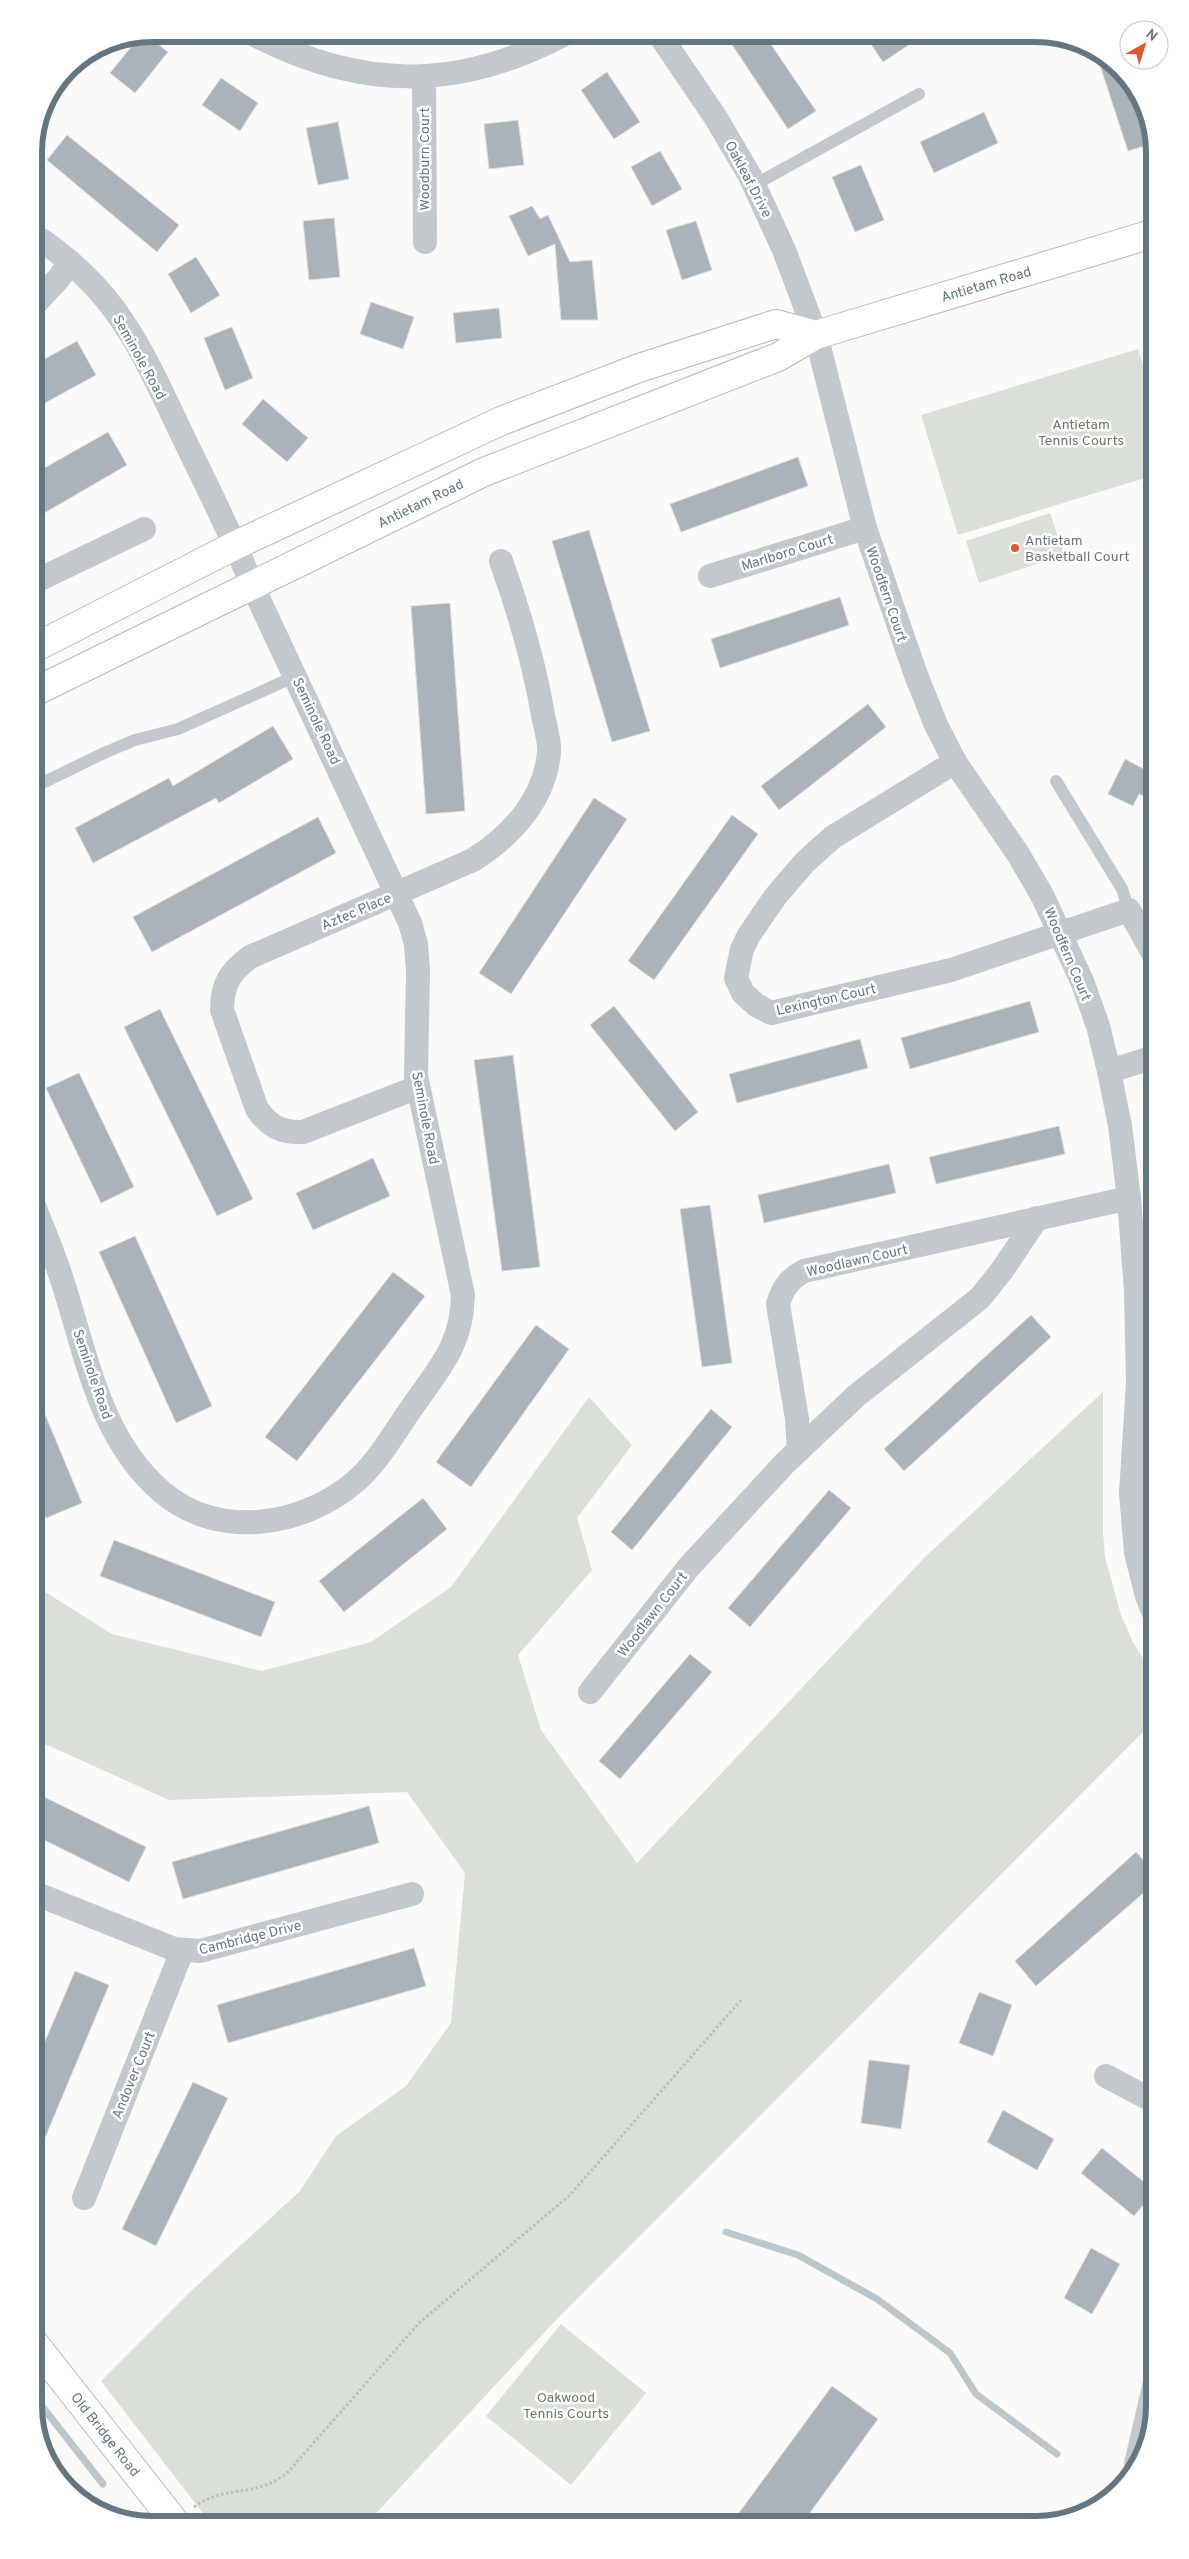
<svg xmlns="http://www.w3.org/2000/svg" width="1189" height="2559" viewBox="0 0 1189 2559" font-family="Overpass,sans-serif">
<rect width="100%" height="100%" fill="#fafaf8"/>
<g fill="#dadfd7">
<polygon points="1138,349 1155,403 1155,475 958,535 921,415"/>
<polygon points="1050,513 1064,555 979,583 966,541"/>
<polygon points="1103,1392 1103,1533 1105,1557 1121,1615 1133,1642 1155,1678 1155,1720 554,2322 366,2524 212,2525 101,2381 191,2291 300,2191 336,2136 406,2086 451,2023 465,1873 407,1792 169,1800 34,1739 34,1585 112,1634 262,1671 371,1642 451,1587 589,1397 632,1445 577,1518 592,1570 518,1655 541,1730 637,1863 926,1556"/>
<polygon points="561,2324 646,2393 571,2485 486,2416"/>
</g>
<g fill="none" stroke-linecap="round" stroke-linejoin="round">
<g stroke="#bbc7cb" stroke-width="7">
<polyline points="726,2232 798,2255 877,2299 950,2353 976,2394 1057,2454"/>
<polyline points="34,2396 103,2484"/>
</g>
</g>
<g fill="#aab3b9" stroke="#dcdcda">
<polygon points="725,34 764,34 816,111 788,129"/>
<polygon points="864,34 925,34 883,62"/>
<polygon points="146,35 168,52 135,93 110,73 140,36"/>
<polygon points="1096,53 1108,58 1149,114 1154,143 1128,151"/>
<polygon points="607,72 640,122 614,139 581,90"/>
<polygon points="221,78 258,103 240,131 202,105"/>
<polygon points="984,112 998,143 934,173 920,142"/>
<polygon points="518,120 524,165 489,169 484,124"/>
<polygon points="338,122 349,179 318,185 306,128"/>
<polygon points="67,135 179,225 157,252 47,160"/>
<polygon points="660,151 682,189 652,206 631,167"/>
<polygon points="861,165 884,220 855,232 832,177"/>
<polygon points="532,206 540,219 548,215 570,262 592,260 598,320 561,320 555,244 528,256 509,216"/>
<polygon points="334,218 340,277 309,280 303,221"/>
<polygon points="696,221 712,270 682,280 666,230"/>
<polygon points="196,257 220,295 191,313 168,274"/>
<polygon points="371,302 414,317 403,349 360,334"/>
<polygon points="499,308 502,338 456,343 453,313"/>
<polygon points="232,327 253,378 225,390 204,338"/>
<polygon points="77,341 96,375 34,409 34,365"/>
<polygon points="263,399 308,438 287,462 242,424"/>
<polygon points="108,432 127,465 34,519 34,474"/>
<polygon points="798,457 808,486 681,532 670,504"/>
<polygon points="589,530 650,731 612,742 552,541"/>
<polygon points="840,597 849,625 720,668 711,639"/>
<polygon points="450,603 465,811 426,814 411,606"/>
<polygon points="868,704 886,727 779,810 761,786"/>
<polygon points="273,726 293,759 219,803 216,798 93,863 75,828 169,778 173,786"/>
<polygon points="1125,759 1155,775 1155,802 1139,794 1133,806 1108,794"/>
<polygon points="594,798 627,819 511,994 479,973"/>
<polygon points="732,815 758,834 654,980 628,961"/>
<polygon points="318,817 336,853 152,952 133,917"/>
<polygon points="1030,1001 1039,1032 910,1069 901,1038"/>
<polygon points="614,1006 698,1112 675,1131 590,1025"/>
<polygon points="160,1009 253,1199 217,1216 124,1027"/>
<polygon points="860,1039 868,1068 737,1103 729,1074"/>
<polygon points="513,1055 540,1267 502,1271 474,1060"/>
<polygon points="79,1073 134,1187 101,1203 46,1088"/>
<polygon points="1059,1126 1065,1154 936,1184 929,1157"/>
<polygon points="373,1158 390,1196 313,1230 296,1193"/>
<polygon points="889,1164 896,1193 764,1223 758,1195"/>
<polygon points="710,1205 732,1363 702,1367 680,1209"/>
<polygon points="135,1236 212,1406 176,1423 99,1252"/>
<polygon points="393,1272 425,1296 297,1461 265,1437"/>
<polygon points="1031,1315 1051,1337 904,1471 884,1449"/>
<polygon points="536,1325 569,1349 471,1487 436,1462"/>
<polygon points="34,1388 82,1503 46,1518 34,1489"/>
<polygon points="711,1409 732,1427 632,1550 611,1532"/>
<polygon points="829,1490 851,1508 750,1627 728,1608"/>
<polygon points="423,1498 447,1529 344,1612 319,1581"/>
<polygon points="114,1540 275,1602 261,1637 100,1576"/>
<polygon points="690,1654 712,1672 620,1779 599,1761"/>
<polygon points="34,1792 146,1847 129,1882 34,1835"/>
<polygon points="369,1806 379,1843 183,1899 172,1862"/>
<polygon points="1136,1852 1155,1873 1155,1883 1036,1986 1015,1961"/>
<polygon points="414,1948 426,1986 228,2043 217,2005"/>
<polygon points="75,1971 109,1985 34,2164 34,2067"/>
<polygon points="979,1992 1012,2005 993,2056 959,2043"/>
<polygon points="869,2060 910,2065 901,2129 861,2123"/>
<polygon points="193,2082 228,2098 156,2246 122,2229"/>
<polygon points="1003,2110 1054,2139 1037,2170 987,2142"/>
<polygon points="1102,2148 1155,2191 1134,2216 1081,2173"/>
<polygon points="1091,2248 1120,2264 1092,2314 1064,2298"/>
<polygon points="832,2386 878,2419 804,2521 733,2521"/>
</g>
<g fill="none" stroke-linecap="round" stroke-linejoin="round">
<defs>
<g id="secondary">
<polyline points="34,648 236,545 501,421 639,368 776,324 816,335"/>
<path id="s1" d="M34 692 484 472 778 357 816 335 1155 233"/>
</g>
<g id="primary">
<path id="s2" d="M34 2343 177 2525"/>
</g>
</defs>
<use href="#secondary" stroke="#b3babf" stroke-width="30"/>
<use href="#primary" stroke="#b5babe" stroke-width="30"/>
<path stroke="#bbbfc2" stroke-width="3" stroke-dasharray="2.5 2.5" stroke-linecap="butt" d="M194 2507C224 2484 256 2499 288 2472L419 2323 570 2195 742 1999"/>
<g stroke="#c3c8cc" stroke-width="12">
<polyline points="754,185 919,94"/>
<polyline points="1056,781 1122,889 1129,910"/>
<polyline points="34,787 104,753 135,740 178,729 296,676"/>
</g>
<g stroke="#c3c8cc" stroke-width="24">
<path d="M253 34C360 90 458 91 565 34"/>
<polyline points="659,34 716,118 750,176 784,250 816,335 865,528 916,675 936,725 955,762 1018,854 1042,895 1082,981 1098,1026 1109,1071 1120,1126 1129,1198 1136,1291 1138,1384 1131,1493 1136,1553 1147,1596 1155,1616"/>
<polyline points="424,76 425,242"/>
<polyline points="34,305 59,278 70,262"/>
<polyline points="710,576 865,528"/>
<polyline points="34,582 144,529"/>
<polyline points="955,762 833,837 805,862 775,897 749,935 742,949 736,978 743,993 756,1005 771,1013 951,970 1129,910 1155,957"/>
<polyline points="1109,1071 1155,1057"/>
<path d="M418 1087 303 1132C281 1133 269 1126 257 1109L222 1010C222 984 230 972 250 957L473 860C511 836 545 800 549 752 550 741 545 726 543 715 534 662 519 611 501 561"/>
<path d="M34 1206C44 1231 55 1257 63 1283 87 1357 100 1439 162 1492 218 1540 303 1527 356 1481 379 1461 395 1431 413 1406 440 1367 462 1345 463 1295L416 1076 418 971 416 944 410 923 253 587C233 538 209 490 186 443 166 402 148 359 123 322 101 288 68 257 34 235"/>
<path d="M799 1450 797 1419 778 1304C783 1288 789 1279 804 1271L1129 1198"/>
<polyline points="590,1692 688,1568 784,1464 856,1396 980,1298 1003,1269 1037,1218"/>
<polyline points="34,1893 174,1949 200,1951 412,1894"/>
<polyline points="1106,2076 1155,2102"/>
<polyline points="84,2198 182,1951"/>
<polyline points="1136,2464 1155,2382"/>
</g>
<use href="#secondary" stroke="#fff" stroke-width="28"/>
<use href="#primary" stroke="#fff" stroke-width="28"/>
</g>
<circle fill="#e4572e" stroke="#fff" stroke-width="2" cx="1015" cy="548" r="5"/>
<g text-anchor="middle" stroke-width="5" stroke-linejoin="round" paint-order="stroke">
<g font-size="14" fill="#657683" stroke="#fff">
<text transform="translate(424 159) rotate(-90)" y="5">Woodburn Court</text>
<text transform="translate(749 179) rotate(62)" y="5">Oakleaf Drive</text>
<text dy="5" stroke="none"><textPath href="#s1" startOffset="1038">Antietam Road</textPath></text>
<text transform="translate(140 357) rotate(61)" y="5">Seminole Road</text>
<text dy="5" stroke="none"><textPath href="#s1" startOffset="430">Antietam Road</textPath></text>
<text transform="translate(787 552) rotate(-17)" y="5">Marlboro Court</text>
<text transform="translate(887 594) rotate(71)" y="5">Woodfern Court</text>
<text transform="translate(317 721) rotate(65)" y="5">Seminole Road</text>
<text transform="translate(356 911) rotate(-23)" y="5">Aztec Place</text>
<text transform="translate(1068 954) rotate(67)" y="5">Woodfern Court</text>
<text transform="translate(826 999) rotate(-13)" y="5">Lexington Court</text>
<text transform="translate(426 1118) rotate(79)" y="5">Seminole Road</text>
<text transform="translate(857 1260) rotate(-13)" y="5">Woodlawn Court</text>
<text transform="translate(93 1374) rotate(71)" y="5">Seminole Road</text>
<text transform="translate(652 1614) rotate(-52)" y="5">Woodlawn Court</text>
<text transform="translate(250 1937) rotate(-14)" y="5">Cambridge Drive</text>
<text transform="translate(133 2075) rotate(-68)" y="5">Andover Court</text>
<text dy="5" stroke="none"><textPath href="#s2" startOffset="116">Old Bridge Road</textPath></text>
</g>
<g font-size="14" fill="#687a64" stroke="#fff">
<text x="1081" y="429">Antietam<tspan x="1081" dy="16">Tennis Courts</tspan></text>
<text x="566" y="2402">Oakwood<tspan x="566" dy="16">Tennis Courts</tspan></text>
</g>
<g font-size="14" fill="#657683" stroke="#fff" text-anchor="start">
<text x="1025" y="545">Antietam<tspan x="1025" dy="16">Basketball Court</tspan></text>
</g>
</g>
<path d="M0 0H1189V2559H0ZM152 42H1036A110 110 0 0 1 1146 152V2406A110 110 0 0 1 1036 2516H152A110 110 0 0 1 42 2406V152A110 110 0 0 1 152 42Z" fill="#fff" fill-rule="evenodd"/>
<path fill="none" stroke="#657683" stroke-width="6" d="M152 42H1036A110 110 0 0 1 1146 152V2406A110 110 0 0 1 1036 2516H152A110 110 0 0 1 42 2406V152A110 110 0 0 1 152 42Z"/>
<g transform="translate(1144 45) rotate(39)"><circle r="24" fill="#ffffff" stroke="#c1c8cd"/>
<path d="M0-4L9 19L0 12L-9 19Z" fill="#e4572e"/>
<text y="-8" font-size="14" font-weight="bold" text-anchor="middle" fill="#657683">N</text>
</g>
</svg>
